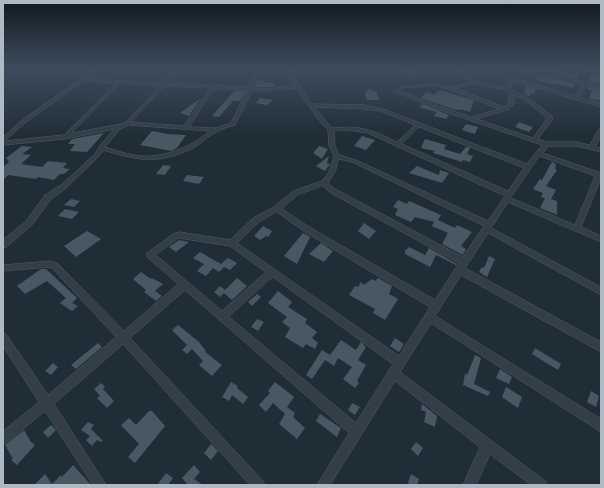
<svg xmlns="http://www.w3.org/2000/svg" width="604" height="488" viewBox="0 0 604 488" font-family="Barlow,sans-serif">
<rect width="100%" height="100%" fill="#1f2d36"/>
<g fill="#475862">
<polygon points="406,69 419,71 412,76 404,75"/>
<polygon points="541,69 553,69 570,73 570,72 579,74 577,79"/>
<polygon points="538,74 575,84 573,88 556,84 555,85 536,80"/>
<polygon points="592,74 601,76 601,84 589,82"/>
<polygon points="258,80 275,84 274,87 255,87"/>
<polygon points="526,86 536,89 534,94 532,93 529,96 524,93"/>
<polygon points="587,87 601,89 601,101 589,98 592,90 587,89"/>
<polygon points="368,89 377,92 379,100 367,100 365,94"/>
<polygon points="439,90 474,100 470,112 461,109 460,110 453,109 421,98 426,92 434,95"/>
<polygon points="234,91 245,91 240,101 233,101 219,117 212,116"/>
<polygon points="201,98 189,116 180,113"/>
<polygon points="260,98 273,100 267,105 256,103"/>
<polygon points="422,104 434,109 449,115 446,119 434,116 437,112 419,107"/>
<polygon points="519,122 533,127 529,132 515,127"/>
<polygon points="466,124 478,127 475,134 462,130"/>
<polygon points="152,131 168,134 186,135 177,148 171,151 140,145"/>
<polygon points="104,133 87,152 70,151 75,144 68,144 72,139"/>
<polygon points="362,136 375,140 366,150 354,146"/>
<polygon points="425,139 446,145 444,149 460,154 466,147 470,148 467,154 473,156 470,162 463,160 462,162 433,153 435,151 421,148"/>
<polygon points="22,146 32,147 22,154 31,155 21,164 42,167 48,161 67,163 63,168 70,169 64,174 60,174 54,180 38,177 36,179 8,175 3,180 3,167 9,162 6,158"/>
<polygon points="319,146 328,149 322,159 313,153"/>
<polygon points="329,156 327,163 330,164 325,171 316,166"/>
<polygon points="552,162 556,164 555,169 557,170 546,186 556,190 551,199 557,201 557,215 540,208 545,198 541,197 543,193 533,189 540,179 542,180"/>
<polygon points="163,165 171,166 165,175 156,174"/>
<polygon points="417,166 439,175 440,170 449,173 442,183 409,173"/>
<polygon points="187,175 204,177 199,184 183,181"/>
<polygon points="71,199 80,201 74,207 64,205"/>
<polygon points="398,200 407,204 409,201 441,215 438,220 455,228 457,225 472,232 461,246 466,249 463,255 442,244 448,233 432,226 434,222 415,217 411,222 395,215 398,209 393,207"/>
<polygon points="65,209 79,212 72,219 58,216"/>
<polygon points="364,223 376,231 369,239 358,231"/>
<polygon points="263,226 272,231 268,237 266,236 260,240 254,236"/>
<polygon points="87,231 101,239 76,257 64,246"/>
<polygon points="303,233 310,237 297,264 284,256"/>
<polygon points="179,240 189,242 176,252 169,247"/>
<polygon points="321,243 333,251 324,262 309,254"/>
<polygon points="409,247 425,255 429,248 457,264 456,265 436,255 430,267 405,254 405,251"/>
<polygon points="200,252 221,264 228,258 237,263 230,270 224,267 219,272 213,268 206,276 197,271 204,264 193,258"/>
<polygon points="489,256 495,259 487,277 479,272 482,267 484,268"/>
<polygon points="41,269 46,269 77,298 72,303 78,306 72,311 60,303 66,298 47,281 25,294 17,286"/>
<polygon points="141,272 151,279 152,278 163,284 155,291 162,296 156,301 144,292 146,290 133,279"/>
<polygon points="237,278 247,286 232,300 224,293 220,297 214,292 220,286 225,290"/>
<polygon points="378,278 392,286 389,294 398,299 385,320 373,313 375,309 349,295 355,286 358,287 361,282 364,285 372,279 375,281"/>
<polygon points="278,291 292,302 288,307 307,319 305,323 317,332 312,338 318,343 315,349 306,344 303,348 285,337 290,328 282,322 287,317 268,303"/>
<polygon points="257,294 261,297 252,306 248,302"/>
<polygon points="257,319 264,322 258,331 251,327"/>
<polygon points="178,325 199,342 206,351 205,352 222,365 212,376 199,365 203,361 192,349 187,354 182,350 187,345 172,330"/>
<polygon points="395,338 404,344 399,352 390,346"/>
<polygon points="341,340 356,350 361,342 366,347 358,360 366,365 357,381 359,383 355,388 343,379 352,367 338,358 334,366 325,360 312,379 306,375 322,350 330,355"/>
<polygon points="98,343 102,347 76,369 71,365"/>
<polygon points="535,348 561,364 558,370 532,354"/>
<polygon points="475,355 481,358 474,384 490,392 488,396 463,385 465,373 467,375"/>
<polygon points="53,363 58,367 51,375 45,371"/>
<polygon points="500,369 512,377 509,384 496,378"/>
<polygon points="231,382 238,386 237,388 248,397 243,404 232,395 229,401 222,397"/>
<polygon points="275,382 294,397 287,407 295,413 293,417 305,428 297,439 279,424 285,414 273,403 266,412 259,405 270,393 268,391"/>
<polygon points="101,383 105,387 103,389 114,401 107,408 97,398 100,396 94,389"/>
<polygon points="506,387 522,397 518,408 502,397"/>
<polygon points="591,391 599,396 596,407 587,402"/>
<polygon points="352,403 360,407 355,415 348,410"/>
<polygon points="422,404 437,416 435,427 424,422 426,412 421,410"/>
<polygon points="149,411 152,411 165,426 135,463 128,457 139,444 121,425 129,418 136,425"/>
<polygon points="320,414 341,428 337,437 316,421"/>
<polygon points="88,422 94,425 91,429 103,441 101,442 97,440 92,446 86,440 90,436 81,430"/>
<polygon points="51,425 56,430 48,438 43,432"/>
<polygon points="24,430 31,442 35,445 17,465 11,460 13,459 5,445"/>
<polygon points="416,442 423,448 418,456 411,449"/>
<polygon points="211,444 218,451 211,460 204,453"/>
<polygon points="73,465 91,485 34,485 45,474 52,484 61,475 62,477"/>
<polygon points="194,465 200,472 194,479 203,485 188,485 182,478"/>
<polygon points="166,473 173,478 168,485 157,485"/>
<polygon points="411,474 419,479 417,485 411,485 408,483"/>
</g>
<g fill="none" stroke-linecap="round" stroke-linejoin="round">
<defs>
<g id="minor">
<polygon points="5,69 10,69 3,74 3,71"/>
<path d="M95 69H100L87 79 162 83 175 69H179L167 83 248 87 255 74 254 69H258L259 74 253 88 269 89 295 85 289 76 290 69H294L293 76 312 104 364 105 383 109 527 164 542 145 434 108 394 91 402 86 436 84 450 87 471 82 455 69H459C477 85 484 83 507 87L508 81 522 69H532L601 86V88L586 85 580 97 601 103V107L514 81 512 82 511 88 514 91 526 96 552 116V120L538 139 547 142H577L590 145 598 130 601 128V136L595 147 601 148V152L577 146H548L543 153 601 173V178L581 227 601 236V242L508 202 491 228 601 287V295L488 233 465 268 601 342V352L461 275 435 316 601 419V432L431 323 400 372 545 481 547 485H531L490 454 476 485H463L480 447 395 381 330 485H317L349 433 185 290 130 338 263 481 265 485H250L123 344 54 404 106 485H93L45 411 7 442 3 444V431L39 402 3 346V332L6 334 48 395 116 337 52 268 50 267 3 271V265L50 261 58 264 124 331 178 284 147 257 146 255 147 253 173 234 179 232 230 240 253 218 274 207 293 191 322 181 329 172 334 156 329 146 328 130 317 118 296 88 269 91H252L235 125C229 127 223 128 218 131 210 135 203 142 195 147 160 165 139 161 103 150L99 156 65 189 51 199 32 225 6 247 3 248V240L26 221 45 195 61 185 95 154 99 147 114 129 65 139 3 145V137L21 121ZM526 70H527L582 84 576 96 517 79ZM84 81 116 83 64 135 5 141 25 123ZM121 83 160 86 126 122 121 124 72 133ZM475 84 507 90 509 93 508 104 504 107 455 88ZM165 86 210 88 184 126 132 122ZM436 86 449 89 499 109 472 117 438 106 401 91 403 88ZM214 89 247 90 231 123 215 128 190 127ZM514 95 522 98 546 117V120L533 138 477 119 509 109 514 104ZM315 107 364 109 380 111 415 125 397 142C372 130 361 125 332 128ZM129 125 210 131C192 146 165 158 141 156 129 155 117 151 105 147L119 130ZM419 127 524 168 508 191 402 144ZM348 130 368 133 505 196 488 221 356 160 339 155 335 146 334 131ZM540 156 595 176 575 225 511 198ZM339 159 352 162 484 226 463 257 335 189 328 183 335 172ZM323 186 331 193 459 263 435 300 311 228 282 209 297 195ZM277 212 305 232 430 307 399 356 237 243 259 222ZM179 238 230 246 266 272 222 311 156 255ZM273 277 393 364 356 423 229 317Z"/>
<path d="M201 69H219C215 71 204 71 201 69Z"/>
<polygon points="585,69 591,69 601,72 601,74"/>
</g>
</defs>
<use href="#minor" stroke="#505c65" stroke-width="1"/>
<use href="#minor" fill="#333e46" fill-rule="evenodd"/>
</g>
<linearGradient id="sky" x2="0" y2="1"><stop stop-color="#11191e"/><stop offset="0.5" stop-color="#3c4c5d"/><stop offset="1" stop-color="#3c4c5d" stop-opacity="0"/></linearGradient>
<rect width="604" height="137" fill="url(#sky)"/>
<rect width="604" height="488" fill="none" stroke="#adbac4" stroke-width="8"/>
</svg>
